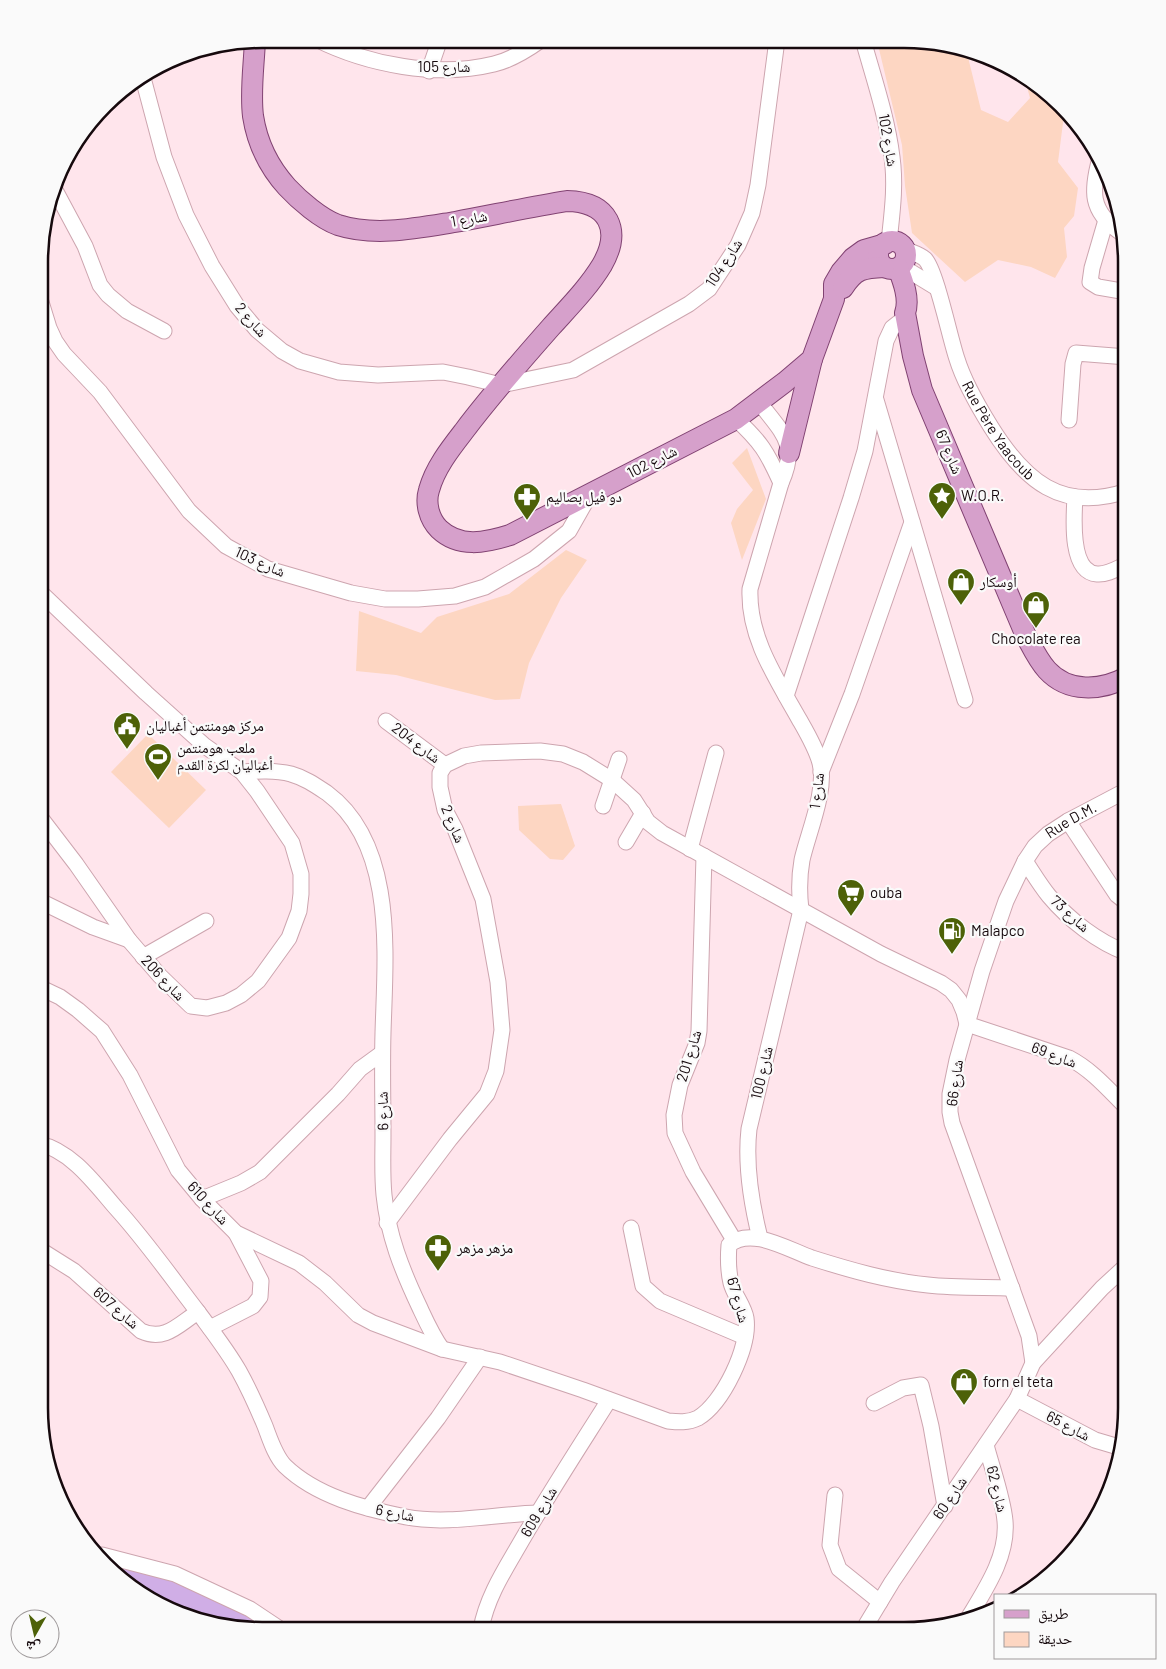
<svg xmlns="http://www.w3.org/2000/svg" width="1166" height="1669" viewBox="0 0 1166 1669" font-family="Barlow,'Noto Naskh Arabic',sans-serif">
<rect width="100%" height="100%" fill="#ffe5ec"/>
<g fill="#fdd6c2">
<polygon points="889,41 934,41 966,49 981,110 1008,122 1030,98 1024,76 1040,85 1064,115 1058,162 1078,188 1074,216 1064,228 1067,257 1055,278 1031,267 998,260 965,282 912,233 905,186 902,145 879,49"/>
<polygon points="747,448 766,499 742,560 731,523 737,509 753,490 732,463"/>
<polygon points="566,550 587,560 561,598 544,632 529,663 520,699 495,700 396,675 356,671 359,611 421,633 437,617 509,594"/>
<polygon points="148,734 206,790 169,828 111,772"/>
<polygon points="561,804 575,846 563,860 550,859 519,830 518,806"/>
</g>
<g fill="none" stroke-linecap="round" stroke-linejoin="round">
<polyline stroke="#d0aee6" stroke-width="24" points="121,1578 157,1587 190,1599 243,1628"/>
<defs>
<g id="minor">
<path d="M316 39C368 65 437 78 494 64 511 60 527 50 541 40"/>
<path d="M863 40C874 79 887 117 892 157 896 186 892 213 889 242"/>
<polyline points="429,71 440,39"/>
<polyline points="143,78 164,157 186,215 212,266 237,306 257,330 282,351 300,361 339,372 378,375 443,372 468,377 501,385 573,370 689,304 709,289 738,245 752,213 758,185 777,40"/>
<path d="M1100 158C1091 191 1090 211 1120 232"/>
<polyline points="55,190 85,246 100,285 108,295 127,311 164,331"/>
<polyline points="1106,220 1092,268 1090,282 1098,287 1127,292"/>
<path id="s1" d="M904 249C911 252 919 254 925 259 936 270 950 339 957 359 964 382 978 406 991 427 1024 480 1061 513 1127 491"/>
<polyline points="901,266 937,288"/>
<polyline points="41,302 49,328 55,341 64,354 100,392 189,511 226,546 268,569 351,593 385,599 418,599 455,596 485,587 534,559 569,531 590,494"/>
<polyline points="876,400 965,700"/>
<path d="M759 402C782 433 799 443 781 483L750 589C748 637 776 678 799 719 807 733 816 748 820 763 827 790 808 833 802 860 799 877 799 893 801 910L749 1129C745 1165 751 1202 760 1238"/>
<path d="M736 419C761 442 767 452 781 483"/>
<polyline points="1069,420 1073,364 1076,353 1127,357"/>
<path d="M1075 497C1074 516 1069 572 1097 574 1107 575 1118 568 1127 564"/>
<polyline points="786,696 851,498 865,451 886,341 892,328 906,317"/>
<polyline points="386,721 445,765"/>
<path d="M242 772C258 771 275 770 291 774 305 778 315 785 327 793 397 845 385 957 383 1033 382 1067 383 1101 383 1135 383 1155 382 1175 384 1195 388 1235 402 1270 419 1306 426 1321 432 1335 442 1349"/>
<polyline points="821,772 852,694 912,522"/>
<polyline points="603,806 619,759"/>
<polyline points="40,817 76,864 129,940 160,976 191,1006 207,1008 226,1003 241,995 258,981 289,938 299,911 301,894 301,874 292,843 257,791 242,772 205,746 146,693 40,592"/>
<polyline points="1068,821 1117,895 1127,903"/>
<polyline points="626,842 643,813"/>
<polyline points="690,849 716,753"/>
<polyline points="704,856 699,1031 697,1043 680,1085 674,1115 675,1133 693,1172 734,1240"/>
<path d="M1025 861C1033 873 1040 885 1049 896 1069 920 1098 942 1127 953"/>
<polyline points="40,901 93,927 129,940"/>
<polyline points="143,957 206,921"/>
<path d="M39 987 60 997 78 1010 102 1031 130 1075 178 1170 202 1199 236 1233 299 1263 325 1283 358 1315 373 1323 442 1349 500 1362 583 1390 668 1421C678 1422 688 1423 698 1418 723 1403 750 1347 746 1318 744 1306 734 1295 731 1283 728 1270 728 1257 729 1245 751 1226 789 1250 812 1258 850 1270 888 1281 928 1285 955 1288 984 1287 1012 1288"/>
<path d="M39 1144C71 1150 96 1185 116 1208 146 1241 171 1277 198 1312 212 1331 227 1350 239 1371 249 1389 257 1407 265 1426 270 1439 275 1456 285 1466 316 1496 365 1509 406 1517 448 1525 495 1514 538 1513"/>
<polyline points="202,1199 241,1183 260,1172 338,1094 360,1069 382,1053"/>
<path d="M387 1223 450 1139 487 1094 496 1071 502 1030 498 982 483 899 455 829 445 810 440 787V773L445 765 464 756 481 753 540 751 563 754 583 762 612 780 634 800 648 822 662 833 881 954 941 983 951 990 959 1000 964 1012 967 1024 1069 1058C1092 1070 1108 1089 1127 1108"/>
<polyline points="631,1228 643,1286 660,1301 745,1337"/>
<path d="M39 1249 74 1271 141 1331C165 1342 179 1324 198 1312"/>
<polyline points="210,1328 253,1306 260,1297 261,1281 236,1233"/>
<path id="s2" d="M1033 1363 1029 1336 952 1123 950 1112V1094L957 1060 982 971 997 927 1006 901 1025 861 1035 846 1048 834 1068 821 1127 790"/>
<polyline points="1017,1399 1095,1440 1122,1448"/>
<polyline points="874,1403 903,1388 921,1385 931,1426 945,1506"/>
<polyline points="835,1495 830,1545 839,1569 880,1602"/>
<polyline points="368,1508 438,1418 480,1357"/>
<polyline points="102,1555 175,1574 250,1609 280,1629"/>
<path d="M970 1615C987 1587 1008 1555 1005 1521 1003 1498 992 1468 986 1445"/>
<path d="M481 1629C487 1596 506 1568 522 1540 550 1492 580 1446 609 1400"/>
<polyline points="863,1630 892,1582 1017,1399 1033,1363 1102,1288 1127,1265"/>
</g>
<g id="major">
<path d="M255 40C254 65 250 91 253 116 257 142 269 167 287 187 299 200 321 219 338 225 375 237 418 228 455 222 493 215 530 207 567 201 609 202 622 230 602 265 588 288 569 307 551 327 521 361 491 395 464 431 450 449 435 468 429 490 425 503 429 519 439 529 459 548 485 543 510 535L736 419 785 382 812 359 834 299V284L841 272 853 258 864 250 885 244"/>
<circle cx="892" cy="255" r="14"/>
<path d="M898 268C903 281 910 299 905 313L913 356 922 390 1026 636C1032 647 1038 660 1047 670 1068 693 1101 691 1127 677"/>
<path d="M843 288C855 269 863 268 884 267"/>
<polyline points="789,453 812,359"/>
</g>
</defs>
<use href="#minor" stroke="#cda5af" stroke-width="17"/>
<use href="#major" stroke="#814272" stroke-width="22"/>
<use href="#minor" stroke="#fff" stroke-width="15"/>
<use href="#major" stroke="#d6a0cb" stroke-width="20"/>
</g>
<defs>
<symbol id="sight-pin" viewBox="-11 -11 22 30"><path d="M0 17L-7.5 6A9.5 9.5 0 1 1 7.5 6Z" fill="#4d6108" stroke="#fafafa"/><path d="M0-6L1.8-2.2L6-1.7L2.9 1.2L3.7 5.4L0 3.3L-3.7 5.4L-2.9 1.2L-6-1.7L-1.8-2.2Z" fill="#fff"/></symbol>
<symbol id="pharmacy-pin" viewBox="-11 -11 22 30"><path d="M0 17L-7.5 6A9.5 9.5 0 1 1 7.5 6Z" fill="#4d6108" stroke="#fafafa"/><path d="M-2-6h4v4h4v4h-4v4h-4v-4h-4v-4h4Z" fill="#fff"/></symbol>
<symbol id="shop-pin" viewBox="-11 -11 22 30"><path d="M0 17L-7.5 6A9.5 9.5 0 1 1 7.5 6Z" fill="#4d6108" stroke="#fafafa"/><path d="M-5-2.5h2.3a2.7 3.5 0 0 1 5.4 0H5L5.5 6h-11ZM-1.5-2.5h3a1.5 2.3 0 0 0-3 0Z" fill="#fff"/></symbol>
<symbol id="civic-pin" viewBox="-11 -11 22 30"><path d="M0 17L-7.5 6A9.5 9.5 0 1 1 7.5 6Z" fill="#4d6108" stroke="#fafafa"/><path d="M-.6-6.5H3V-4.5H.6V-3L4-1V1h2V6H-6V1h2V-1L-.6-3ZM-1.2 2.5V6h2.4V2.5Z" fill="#fff"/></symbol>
<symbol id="stadium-pin" viewBox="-11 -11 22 30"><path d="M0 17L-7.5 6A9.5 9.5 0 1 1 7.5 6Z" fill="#4d6108" stroke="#fafafa"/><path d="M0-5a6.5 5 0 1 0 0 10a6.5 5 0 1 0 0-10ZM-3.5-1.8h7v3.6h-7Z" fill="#fff"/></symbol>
<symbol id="supermarket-pin" viewBox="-11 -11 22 30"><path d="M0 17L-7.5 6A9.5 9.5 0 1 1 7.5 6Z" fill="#4d6108" stroke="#fafafa"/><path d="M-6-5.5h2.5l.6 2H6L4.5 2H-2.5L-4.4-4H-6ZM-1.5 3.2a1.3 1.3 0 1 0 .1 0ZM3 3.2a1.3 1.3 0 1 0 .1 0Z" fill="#fff"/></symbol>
<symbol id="fuel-pin" viewBox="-11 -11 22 30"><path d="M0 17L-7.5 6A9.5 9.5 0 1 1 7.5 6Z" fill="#4d6108" stroke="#fafafa"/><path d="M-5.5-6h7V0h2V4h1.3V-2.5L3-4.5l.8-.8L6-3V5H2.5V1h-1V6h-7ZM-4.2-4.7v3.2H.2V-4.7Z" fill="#fff"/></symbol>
</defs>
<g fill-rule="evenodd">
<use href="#sight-pin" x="926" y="480" width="32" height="43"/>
<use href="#pharmacy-pin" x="511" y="481" width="32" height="43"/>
<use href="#shop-pin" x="945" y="566" width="32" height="43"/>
<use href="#shop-pin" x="1020" y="589" width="32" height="43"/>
<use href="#civic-pin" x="111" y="710" width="32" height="43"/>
<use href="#stadium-pin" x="142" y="741" width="32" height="43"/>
<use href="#supermarket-pin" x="835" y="877" width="32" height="43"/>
<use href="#fuel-pin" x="936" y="915" width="32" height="43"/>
<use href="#pharmacy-pin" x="422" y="1232" width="32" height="43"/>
<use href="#shop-pin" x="948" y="1366" width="32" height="43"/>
</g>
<g text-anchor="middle" stroke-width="4.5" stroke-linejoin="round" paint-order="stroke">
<g font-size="15" fill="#16090d" stroke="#fafafa">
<text x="444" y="72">شارع 105</text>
<text transform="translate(888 140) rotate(80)" y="5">شارع 102</text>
<text transform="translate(469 219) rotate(-10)" y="5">شارع 1</text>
<text transform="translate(724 263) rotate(-57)" y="5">شارع 104</text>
<text transform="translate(251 320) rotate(49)" y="5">شارع 2</text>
<text dy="5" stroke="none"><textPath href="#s1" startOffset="212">Rue Père Yaacoub</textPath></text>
<text transform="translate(949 452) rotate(67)" y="5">شارع 67</text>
<text transform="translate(652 462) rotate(-27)" y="5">شارع 102</text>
<text transform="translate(260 562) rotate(24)" y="5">شارع 103</text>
<text transform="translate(416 743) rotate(37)" y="5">شارع 204</text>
<text transform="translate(817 791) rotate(-83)" y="5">شارع 1</text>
<text dy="5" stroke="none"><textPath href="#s2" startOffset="591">Rue D.M.</textPath></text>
<text transform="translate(453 824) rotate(67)" y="5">شارع 2</text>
<text transform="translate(1070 914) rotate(42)" y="5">شارع 73</text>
<text transform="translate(163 978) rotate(47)" y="5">شارع 206</text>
<text transform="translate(1054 1055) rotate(21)" y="5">شارع 69</text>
<text transform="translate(689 1056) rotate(-73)" y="5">شارع 201</text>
<text transform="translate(762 1073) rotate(-77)" y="5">شارع 100</text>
<text transform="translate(955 1083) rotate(-82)" y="5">شارع 66</text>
<text transform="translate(383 1111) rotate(-91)" y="5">شارع 6</text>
<text transform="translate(208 1203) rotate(47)" y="5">شارع 610</text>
<text transform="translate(738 1300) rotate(74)" y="5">شارع 67</text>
<text transform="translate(116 1308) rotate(41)" y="5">شارع 607</text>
<text transform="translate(1068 1426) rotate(28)" y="5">شارع 65</text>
<text transform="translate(997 1489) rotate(76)" y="5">شارع 62</text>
<text transform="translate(950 1498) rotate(-56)" y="5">شارع 60</text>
<text transform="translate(539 1512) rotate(-59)" y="5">شارع 609</text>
<text transform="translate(395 1513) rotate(11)" y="5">شارع 6</text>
</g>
<g font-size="15" fill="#16090d" stroke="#fafafa" text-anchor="start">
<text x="961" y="501">W.O.R.</text>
<text x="546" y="502">دو فيل بصاليم</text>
<text x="980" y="587">أوسكار</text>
<text x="1036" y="644" text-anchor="middle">Chocolate rea</text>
<text x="146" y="731">مركز هومنتمن أغباليان</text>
<text x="177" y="753">ملعب هومنتمن<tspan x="177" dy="17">أغباليان لكرة القدم</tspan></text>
<text x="870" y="898">ouba</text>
<text x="971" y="936">Malapco</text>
<text x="457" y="1253">مزهر مزهر</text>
<text x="983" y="1387">forn el teta</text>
</g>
</g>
<path d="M0 0H1166V1669H0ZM262 48H904A214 214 0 0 1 1118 262V1408A214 214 0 0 1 904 1622H262A214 214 0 0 1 48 1408V262A214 214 0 0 1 262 48Z" fill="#fafafa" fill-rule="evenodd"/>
<path fill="none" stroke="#16090d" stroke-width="2.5" d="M262 48H904A214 214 0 0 1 1118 262V1408A214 214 0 0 1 904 1622H262A214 214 0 0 1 48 1408V262A214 214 0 0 1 262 48Z"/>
<rect x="994" y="1594" width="162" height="65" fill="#fafafa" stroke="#9f9a9b"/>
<rect x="1004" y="1610" width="25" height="8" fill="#d6a0cb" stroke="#9f9a9b"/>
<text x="1038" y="1619" font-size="15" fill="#16090d">طريق</text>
<rect x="1004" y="1632" width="25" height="15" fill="#fdd6c2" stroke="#9f9a9b"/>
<text x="1038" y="1644" font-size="15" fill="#16090d">حديقة</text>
<g transform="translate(35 1634) rotate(188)"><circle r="24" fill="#fafafa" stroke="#9f9a9b"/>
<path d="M0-4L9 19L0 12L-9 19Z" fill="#4d6108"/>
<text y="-8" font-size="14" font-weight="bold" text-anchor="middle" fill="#16090d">ش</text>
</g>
</svg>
